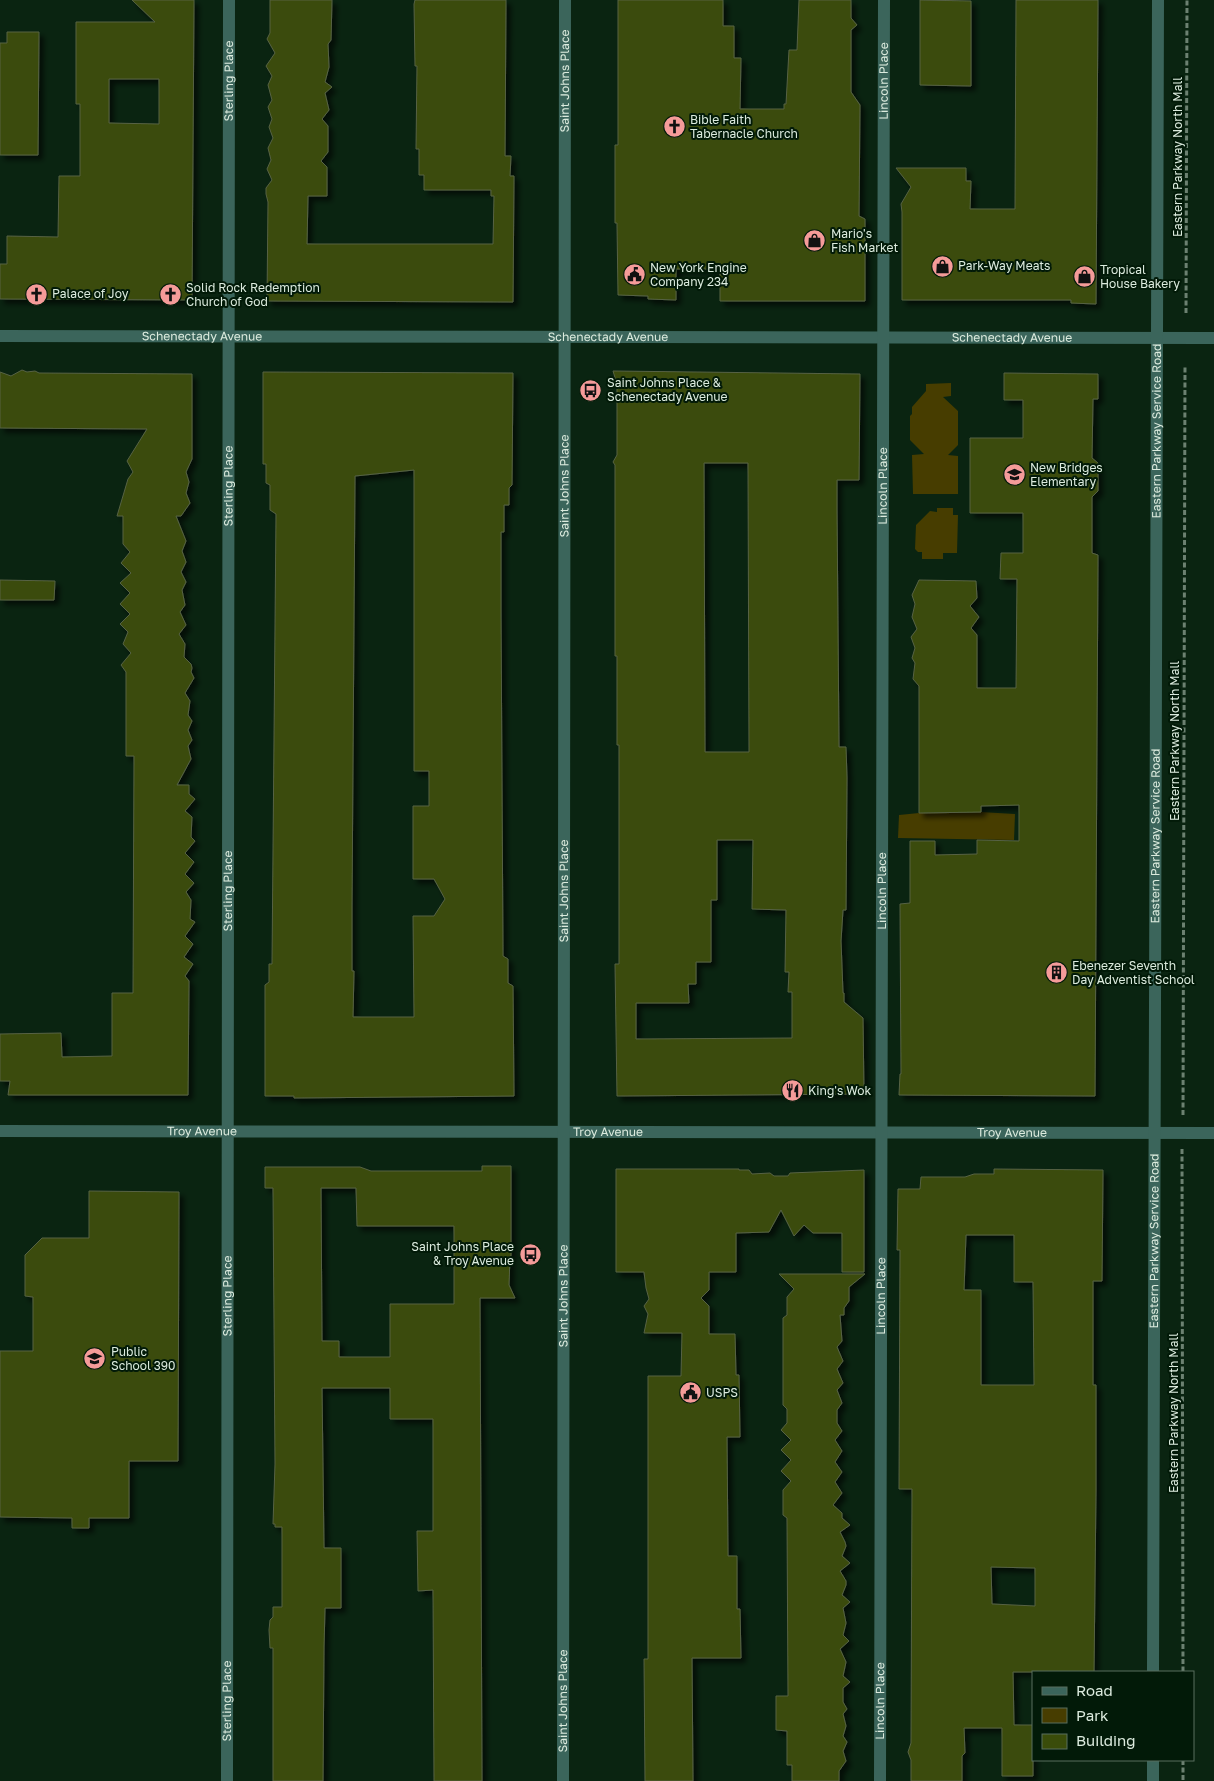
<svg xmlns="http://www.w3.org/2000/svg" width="1214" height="1781" viewBox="0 0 1214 1781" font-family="'Golos Text',sans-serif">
<defs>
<filter id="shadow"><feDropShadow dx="4.5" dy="4.5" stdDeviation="2.5" flood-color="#0009"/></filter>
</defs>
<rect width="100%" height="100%" fill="#0a2411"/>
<g fill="#473d00">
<polygon points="951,383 951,396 943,397 958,411 958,445 948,455 958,456 958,494 913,494 912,455 924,454 910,440 910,416 912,414 912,407 926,391 926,384"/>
<polygon points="937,508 953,508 953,515 958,515 957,553 943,553 943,559 922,559 922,552 918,552 915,549 916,525 930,511 937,512"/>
<polygon points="981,812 1015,814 1014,840 898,838 899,815 919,813"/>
</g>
<g fill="#3a4c0a" stroke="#576245" fill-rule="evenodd" filter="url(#shadow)">
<path d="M132 0H194L192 300 0 299V264H7V236L58 237 59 176H80V104H76V22H155ZM109 79H159V124L109 123Z"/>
<polygon points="270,0 332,0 331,40 328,44 329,67 325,82 332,87 325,93 329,110 322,119 328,126 328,152 321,161 327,167 327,196 308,196 307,244 493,244 494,196 491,196 491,190 424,190 424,175 419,175 419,149 416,149 417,66 415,66 414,4 415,0 506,0 505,156 511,156 510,176 514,176 513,302 267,301 268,202 266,194 266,188 272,180 267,169 271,160 268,148 273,138 269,127 272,119 268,107 272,100 268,85 272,76 266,66 275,53 267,39 270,33"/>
<polygon points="618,0 723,0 723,26 734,26 734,58 741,58 740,109 784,109 784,104 786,104 789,50 797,50 799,0 851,0 851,18 857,25 851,30 851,92 860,105 859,216 865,219 865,301 720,301 720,269 676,269 676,300 648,299 648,296 618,295 617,223 615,223 615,145 618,145"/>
<polygon points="920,0 971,1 971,86 920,85"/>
<polygon points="1016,0 1098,0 1096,304 1071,303 1071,300 902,300 902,212 901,204 911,187 896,168 966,168 966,181 971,181 970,209 1015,209"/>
<polygon points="7,32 39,32 38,155 0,155 0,43 7,43"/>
<polygon points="22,370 27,372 35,371 39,373 192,374 192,459 186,472 189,482 186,493 190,503 181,516 176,516 186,541 182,551 186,562 181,572 186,582 182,590 185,605 180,612 186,625 179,634 185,644 184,657 191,664 192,668 191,672 194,678 185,693 190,701 188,715 192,721 188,730 192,740 188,746 191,759 177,785 189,785 189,794 195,799 185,811 192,817 191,837 195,841 185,853 194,862 185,874 194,883 186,892 191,900 190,919 195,922 185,936 193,944 184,957 193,964 185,976 189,981 188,1095 8,1095 10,1081 0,1081 0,1034 61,1033 62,1057 112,1056 112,993 133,993 134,756 126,756 126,672 121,665 131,653 123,644 128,632 120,624 130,614 120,604 130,593 120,583 131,573 121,563 130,552 123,544 123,516 117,516 128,479 133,472 127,461 147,429 0,428 0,372 11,376"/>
<path d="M613 371 860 374 859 480H837V509L839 747H846L847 778 846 910H843L841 941 843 993H844V1002L863 1018 864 1094 617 1096 615 964H619V745H617V656H615V465L613 462 617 455V384ZM704 463H748L749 752H705ZM717 840H753L752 909 786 910 785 972H789L788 992H792V1038L636 1039V1003H689L688 984H696V962H711V900H717Z"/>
<path d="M263 372 513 373 512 485 509 488V505H504V532H501V612L503 956 508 959V983L513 986 514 1096 294 1098V1096H265V985L269 982V964H272L276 514 270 510V485L266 483V464H263ZM414 470V771H429V806H413V879H434L445 899 434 916H413L414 1017H353L354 971H352V906L355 476Z"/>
<polygon points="1004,373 1098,374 1098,399 1093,399 1092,458 1098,463 1098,491 1092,497 1092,553 1098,555 1095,1096 899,1095 900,1074 901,1074 900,904 910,903 910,841 935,841 935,855 977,854 977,840 1019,841 1019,805 981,806 981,812 919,813 919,686 913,679 915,663 912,658 915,648 911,637 917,629 912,617 915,604 912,595 919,580 976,581 977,598 970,606 979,617 971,628 977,635 977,688 1016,688 1017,579 1000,579 1001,553 1023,553 1023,513 970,513 970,438 1023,438 1023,400 1004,400"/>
<polygon points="0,580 55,581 54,600 0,600"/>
<path d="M482 1166H511V1256H510L509 1285 515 1298H480L482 1781H434L433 1590 418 1591 417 1531H433V1419H390V1388H322L324 1548H341V1608H325L324 1647 323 1781H273V1648H270L269 1630 270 1620 273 1617V1607H282V1527H275V1524H273L275 1464 273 1188H265V1167H360L371 1171H482ZM321 1188H356L357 1226H454V1304H390V1357H339V1341H322Z"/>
<polygon points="616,1169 739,1169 739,1170 749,1170 752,1174 770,1173 774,1176 788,1176 790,1173 864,1170 864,1272 842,1272 842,1233 813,1233 804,1225 794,1236 781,1210 769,1232 736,1233 736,1272 709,1272 709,1290 701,1298 709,1306 709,1334 735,1334 736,1375 739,1375 740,1437 727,1437 728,1556 737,1556 737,1609 740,1609 741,1658 692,1658 693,1781 645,1781 644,1659 648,1659 648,1376 681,1376 682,1333 644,1333 648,1314 644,1306 649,1299 646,1288 644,1272 616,1272"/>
<path d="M994 1169 1103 1170 1102 1281H1093V1385H1096V1490L1094 1672H1013L1014 1725H1033V1776H1002V1728H964L965 1753 962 1756V1781H911V1760L908 1752 911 1743 912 1489H899L900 1250H897L898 1189H920L921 1177H965L974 1174H994ZM966 1235H1014V1282H1033L1034 1385H981V1290H964ZM991 1567 1035 1568V1606L992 1604Z"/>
<polygon points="89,1191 179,1192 178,1461 129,1461 129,1518 89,1518 89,1528 72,1528 72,1518 0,1517 0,1351 33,1351 33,1297 25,1296 25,1255 42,1238 89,1238"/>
<polygon points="779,1274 865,1274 849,1287 849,1301 844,1308 844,1315 840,1315 842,1341 837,1347 843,1361 837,1369 843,1383 837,1390 842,1403 837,1410 837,1423 842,1431 835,1440 842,1451 835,1462 842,1472 835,1482 842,1493 833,1505 842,1513 842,1518 850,1525 840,1532 845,1542 846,1546 842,1556 850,1563 840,1571 846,1581 846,1585 842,1595 850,1602 843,1608 846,1623 843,1635 849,1641 840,1649 846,1662 843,1676 850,1682 843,1688 843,1702 847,1709 843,1714 846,1726 843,1736 847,1742 843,1751 846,1761 839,1771 839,1781 792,1781 792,1765 787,1765 787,1731 776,1730 776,1696 788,1696 787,1518 783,1515 783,1490 791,1481 781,1471 791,1460 781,1450 791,1440 781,1430 787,1423 787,1409 783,1405 783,1318 787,1315 787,1297 794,1289"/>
</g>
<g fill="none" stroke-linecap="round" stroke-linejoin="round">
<g stroke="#6c8171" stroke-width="3" stroke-dasharray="5 2.5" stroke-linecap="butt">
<polyline points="1186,313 1187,0"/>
<polyline points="1183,1115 1185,366"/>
<polyline points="1182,1149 1183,1672"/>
<polyline points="1183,1760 1183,1781"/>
</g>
<g stroke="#3b655b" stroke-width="12">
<path id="s1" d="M0 336 1214 338"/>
<path id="s2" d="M0 1131 1214 1133"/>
<path id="s3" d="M1153 1672 1158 0"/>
<path id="s4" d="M227 1781 229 0"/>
<path id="s5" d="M563 1781 565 0"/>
<path id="s6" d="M880 1781 884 0"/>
<polyline points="1153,1781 1153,1760"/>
</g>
</g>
<defs>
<symbol id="church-disc" viewBox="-11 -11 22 22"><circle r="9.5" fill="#f59b99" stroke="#021a08"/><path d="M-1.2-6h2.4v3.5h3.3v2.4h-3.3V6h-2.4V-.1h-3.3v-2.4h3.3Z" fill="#111"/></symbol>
<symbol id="shop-disc" viewBox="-11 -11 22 22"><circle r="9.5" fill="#f59b99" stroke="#021a08"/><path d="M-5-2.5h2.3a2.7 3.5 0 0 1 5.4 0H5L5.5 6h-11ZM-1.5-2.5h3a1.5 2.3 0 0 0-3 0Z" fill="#111"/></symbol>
<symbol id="civic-disc" viewBox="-11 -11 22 22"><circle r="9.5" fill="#f59b99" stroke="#021a08"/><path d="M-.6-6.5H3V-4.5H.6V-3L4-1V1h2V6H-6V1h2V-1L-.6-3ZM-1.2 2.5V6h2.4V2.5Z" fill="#111"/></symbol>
<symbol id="bus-disc" viewBox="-11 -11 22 22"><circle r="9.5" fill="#f59b99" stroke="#021a08"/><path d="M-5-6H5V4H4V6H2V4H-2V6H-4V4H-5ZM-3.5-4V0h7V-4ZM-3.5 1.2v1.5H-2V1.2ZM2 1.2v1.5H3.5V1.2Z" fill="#111"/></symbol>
<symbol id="school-disc" viewBox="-11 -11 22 22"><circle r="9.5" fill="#f59b99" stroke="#021a08"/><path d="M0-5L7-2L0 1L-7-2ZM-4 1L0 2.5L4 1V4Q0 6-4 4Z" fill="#111"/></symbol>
<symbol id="building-disc" viewBox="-11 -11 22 22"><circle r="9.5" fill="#f59b99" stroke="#021a08"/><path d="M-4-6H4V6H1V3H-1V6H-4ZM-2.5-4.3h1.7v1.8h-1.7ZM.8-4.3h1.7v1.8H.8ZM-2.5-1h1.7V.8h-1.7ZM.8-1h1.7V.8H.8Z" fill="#111"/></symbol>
<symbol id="restaurant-disc" viewBox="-11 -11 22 22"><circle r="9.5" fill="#f59b99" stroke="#021a08"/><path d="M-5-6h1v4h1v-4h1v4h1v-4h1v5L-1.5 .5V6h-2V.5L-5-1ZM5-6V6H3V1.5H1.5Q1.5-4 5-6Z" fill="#111"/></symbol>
</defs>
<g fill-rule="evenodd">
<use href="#church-disc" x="662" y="114" width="25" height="25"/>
<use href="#shop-disc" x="802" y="228" width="25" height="25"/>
<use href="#shop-disc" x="930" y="254" width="25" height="25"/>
<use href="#civic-disc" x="622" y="262" width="25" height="25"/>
<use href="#shop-disc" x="1072" y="264" width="25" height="25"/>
<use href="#church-disc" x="24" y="282" width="25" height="25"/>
<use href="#church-disc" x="158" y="282" width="25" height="25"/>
<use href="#bus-disc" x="578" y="378" width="25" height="25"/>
<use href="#school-disc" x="1002" y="462" width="25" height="25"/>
<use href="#building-disc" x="1044" y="960" width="25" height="25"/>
<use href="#restaurant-disc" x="780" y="1078" width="25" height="25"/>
<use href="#bus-disc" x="518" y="1242" width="25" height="25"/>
<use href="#school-disc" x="82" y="1346" width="25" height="25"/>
<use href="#civic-disc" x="678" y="1380" width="25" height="25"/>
</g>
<g text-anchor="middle" stroke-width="4" stroke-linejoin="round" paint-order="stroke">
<g font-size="12" fill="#dcebde" stroke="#021a08">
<text dy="4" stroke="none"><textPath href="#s4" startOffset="1700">Sterling Place</textPath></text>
<text dy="4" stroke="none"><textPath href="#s5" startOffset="1700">Saint Johns Place</textPath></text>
<text dy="4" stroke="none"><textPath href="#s6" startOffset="1700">Lincoln Place</textPath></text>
<text transform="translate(1178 157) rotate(-90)" y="4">Eastern Parkway North Mall</text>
<text dy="4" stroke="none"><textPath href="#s1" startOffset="202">Schenectady Avenue</textPath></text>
<text dy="4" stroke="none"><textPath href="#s1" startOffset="608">Schenectady Avenue</textPath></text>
<text dy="4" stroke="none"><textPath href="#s1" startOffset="1012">Schenectady Avenue</textPath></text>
<text dy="4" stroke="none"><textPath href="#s3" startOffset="1241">Eastern Parkway Service Road</textPath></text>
<text dy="4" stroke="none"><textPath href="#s4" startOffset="1295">Sterling Place</textPath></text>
<text dy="4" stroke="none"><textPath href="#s5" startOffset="1295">Saint Johns Place</textPath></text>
<text dy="4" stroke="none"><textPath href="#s6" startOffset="1295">Lincoln Place</textPath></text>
<text transform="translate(1175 741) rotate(-90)" y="4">Eastern Parkway North Mall</text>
<text dy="4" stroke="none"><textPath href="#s3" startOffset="836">Eastern Parkway Service Road</textPath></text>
<text dy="4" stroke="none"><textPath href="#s5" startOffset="890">Saint Johns Place</textPath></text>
<text dy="4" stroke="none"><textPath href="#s6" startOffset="890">Lincoln Place</textPath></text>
<text dy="4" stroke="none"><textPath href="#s4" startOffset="890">Sterling Place</textPath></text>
<text dy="4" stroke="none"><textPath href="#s2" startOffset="202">Troy Avenue</textPath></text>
<text dy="4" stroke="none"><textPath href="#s2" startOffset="608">Troy Avenue</textPath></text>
<text dy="4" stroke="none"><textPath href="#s2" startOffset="1012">Troy Avenue</textPath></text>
<text dy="4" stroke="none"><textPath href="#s3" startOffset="431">Eastern Parkway Service Road</textPath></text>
<text dy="4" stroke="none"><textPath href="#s4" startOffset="485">Sterling Place</textPath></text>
<text dy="4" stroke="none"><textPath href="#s5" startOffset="485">Saint Johns Place</textPath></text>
<text dy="4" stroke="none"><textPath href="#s6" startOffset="485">Lincoln Place</textPath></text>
<text transform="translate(1174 1413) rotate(-90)" y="4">Eastern Parkway North Mall</text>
<text dy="4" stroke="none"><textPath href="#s4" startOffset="80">Sterling Place</textPath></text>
<text dy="4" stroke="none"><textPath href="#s5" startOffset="80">Saint Johns Place</textPath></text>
<text dy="4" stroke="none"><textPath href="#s6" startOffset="80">Lincoln Place</textPath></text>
</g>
<g font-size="12" fill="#dcebde" stroke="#021a08" text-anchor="start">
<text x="690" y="124">Bible Faith<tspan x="690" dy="14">Tabernacle Church</tspan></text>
<text x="831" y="238">Mario's<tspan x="831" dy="14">Fish Market</tspan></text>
<text x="958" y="270">Park-Way Meats</text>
<text x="650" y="272">New York Engine<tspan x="650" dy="14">Company 234</tspan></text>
<text x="1100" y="274">Tropical<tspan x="1100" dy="14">House Bakery</tspan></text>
<text x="186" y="292">Solid Rock Redemption<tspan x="186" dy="14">Church of God</tspan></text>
<text x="52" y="298">Palace of Joy</text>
<text x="607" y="387">Saint Johns Place &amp;<tspan x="607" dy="14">Schenectady Avenue</tspan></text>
<text x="1030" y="472">New Bridges<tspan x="1030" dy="14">Elementary</tspan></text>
<text x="1072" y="970">Ebenezer Seventh<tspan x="1072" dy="14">Day Adventist School</tspan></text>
<text x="808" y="1095">King's Wok</text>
<text x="514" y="1251" text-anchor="end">Saint Johns Place<tspan x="514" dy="14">&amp; Troy Avenue</tspan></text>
<text x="111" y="1356">Public<tspan x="111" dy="14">School 390</tspan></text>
<text x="706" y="1397">USPS</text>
</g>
</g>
<rect x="1032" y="1671" width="162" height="90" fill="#021a08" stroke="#596e5e"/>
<rect x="1042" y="1687" width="25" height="8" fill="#3b655b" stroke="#596e5e"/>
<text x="1076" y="1696" font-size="15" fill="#dcebde">Road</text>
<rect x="1042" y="1708" width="25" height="15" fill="#473d00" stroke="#596e5e"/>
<text x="1076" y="1721" font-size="15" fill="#dcebde">Park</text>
<rect x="1042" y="1734" width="25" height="15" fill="#3a4c0a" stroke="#596e5e"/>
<text x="1076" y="1746" font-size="15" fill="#dcebde">Building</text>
</svg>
